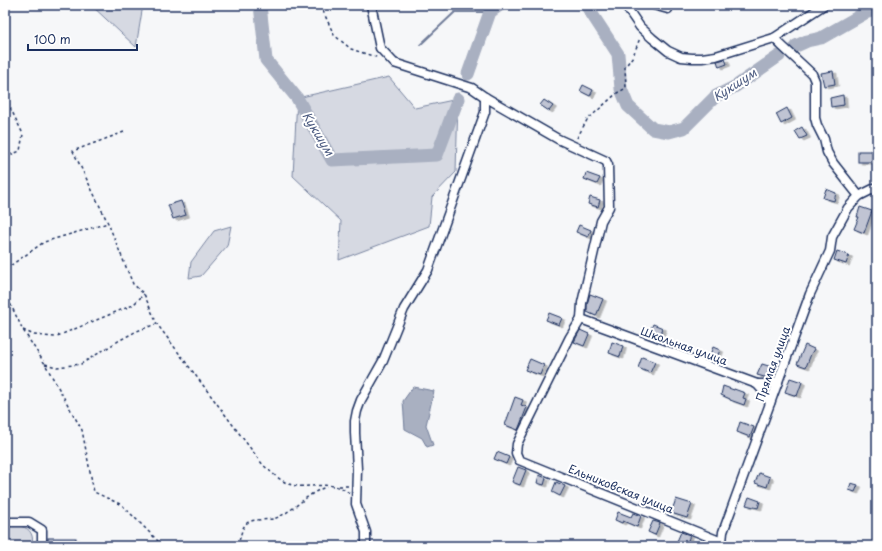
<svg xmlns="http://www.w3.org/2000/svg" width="882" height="551" viewBox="0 0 882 551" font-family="'Playpen Sans',sans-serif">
<defs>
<filter id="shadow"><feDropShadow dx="3.5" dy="2" stdDeviation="0" flood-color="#0004"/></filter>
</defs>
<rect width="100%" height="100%" fill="#f6f7f9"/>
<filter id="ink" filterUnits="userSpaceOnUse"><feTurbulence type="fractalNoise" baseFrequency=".025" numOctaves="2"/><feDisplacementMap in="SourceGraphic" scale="8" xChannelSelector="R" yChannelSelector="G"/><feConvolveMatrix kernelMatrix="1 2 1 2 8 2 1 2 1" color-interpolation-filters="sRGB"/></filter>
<g filter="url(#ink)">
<g fill="#d6d9e2" stroke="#7884a0">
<polygon points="91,5 143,5 136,47"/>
<polygon points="389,77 415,108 458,99 456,172 432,197 429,226 339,260 341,221 293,176 297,98"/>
<polygon points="231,226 227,246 201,276 189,278 191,262 214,231"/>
<path d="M5 526C14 526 29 524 32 536 33 538 32 543 32 546H5Z"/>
</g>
<polygon fill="#a9b0c1" stroke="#707c99" points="413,387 434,391 426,425 433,445 427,447 422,438 405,429 403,401"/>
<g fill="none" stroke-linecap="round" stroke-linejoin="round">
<polyline stroke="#707c99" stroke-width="2" points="420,45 455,12 490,12"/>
<g stroke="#a9b0c1" stroke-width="13">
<polyline points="260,5 266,60 297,98 332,160 437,155 458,99"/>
<polyline points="586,5 618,54 621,89 628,106 653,129 669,132 684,128 716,96 736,86 779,56"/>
<polyline points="796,46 807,41 821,38 865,13 877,9"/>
<polyline points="468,74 490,12 500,5"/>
</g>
</g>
<g fill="#c0c4d3" stroke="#1b2f5e" filter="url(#shadow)">
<polygon points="725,59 727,64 719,67 717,61"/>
<polygon points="833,71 835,84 824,86 821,73"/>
<polygon points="583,85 593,90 590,96 580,91"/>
<polygon points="843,95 844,105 831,107 830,98"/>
<polygon points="544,100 553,106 549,111 540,105"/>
<polygon points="787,108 792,118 781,124 776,114"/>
<polygon points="802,127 807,136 800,139 795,131"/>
<rect x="858" y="151" width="16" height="11"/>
<polygon points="586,173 600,178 597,184 584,179"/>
<polygon points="826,189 836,193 834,201 823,198"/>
<polygon points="590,197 600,200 598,207 588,204"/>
<polygon points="181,201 186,215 173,219 168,205"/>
<polygon points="860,207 872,211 864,233 854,229 859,217 857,217"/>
<polygon points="579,225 591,230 588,237 576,232"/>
<polygon points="837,251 849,255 846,264 834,260"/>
<polygon points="590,294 603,299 596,316 587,312 587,304"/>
<polygon points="549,313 562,318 559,325 546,320"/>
<polygon points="653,324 663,328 659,338 649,334"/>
<polygon points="580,330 589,334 584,346 574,342"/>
<polygon points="612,342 623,346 620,357 609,353"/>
<polygon points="805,345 814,349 811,354 806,367 797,364"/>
<polygon points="713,347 720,350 716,360 709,357"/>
<polygon points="642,357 655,362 650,373 638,368"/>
<polygon points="530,359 544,365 540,375 525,370"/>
<polygon points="762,364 772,367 768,378 757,375"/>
<polygon points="790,378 802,382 797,396 785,392"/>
<polygon points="723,386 734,390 734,389 745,393 743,398 746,399 744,405 730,400 730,399 721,395"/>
<polygon points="515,397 523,400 521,405 527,407 518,430 505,425"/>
<polygon points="740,422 754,427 750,437 737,432"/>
<polygon points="497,452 509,457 506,464 494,459"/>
<polygon points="518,467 526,470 520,485 512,482"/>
<polygon points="759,473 770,477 767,487 755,483"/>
<polygon points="539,475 546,478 544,485 537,483"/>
<polygon points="556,482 565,486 560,496 552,492"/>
<polygon points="851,483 858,485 855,492 849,490"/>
<polygon points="749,497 760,501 758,508 746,505"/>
<polygon points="676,499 692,504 687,518 671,513"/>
<polygon points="618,512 631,517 633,513 641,516 637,527 623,521 622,523 615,520"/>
<polygon points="653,521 660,523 655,535 648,532"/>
<polygon points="681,532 690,535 686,546 675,546"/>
<rect x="48" y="538" width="28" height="8"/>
</g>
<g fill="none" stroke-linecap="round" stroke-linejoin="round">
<defs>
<g id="minor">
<polyline points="371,5 380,48 394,63 472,88 485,97 558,139 606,161 608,165 609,207 601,221 582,303 581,319 570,337 517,444 516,453 519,460 722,542"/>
<polyline points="625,5 640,27 652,38 668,51 681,57 692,58 702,58 716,56 774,38 824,5"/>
<polyline points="654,5 657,6 668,9"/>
<polyline points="774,38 781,45 812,74 815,81 815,118 817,125 824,139 827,152 833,163 859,196"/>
<polyline points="581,319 757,384 765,393 770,403"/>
<polyline points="757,384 769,384 778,382"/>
<polyline points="5,522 29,522 42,530 42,546"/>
<polyline points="366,546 366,532 356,504 357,469 355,433 355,421 357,411 361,400 383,361 404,309 428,270 485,112 485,97"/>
<polyline points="723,546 722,542 723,532 810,294 830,251 832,237 848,208 859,196 877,187"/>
</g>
</defs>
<use href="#minor" stroke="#1b2f5e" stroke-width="11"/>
<g stroke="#1b2f5e" stroke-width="1.5" stroke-dasharray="3 3" stroke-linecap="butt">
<polyline points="324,5 323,11 334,35 351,49 379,58"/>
<polyline points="5,97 23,134 20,151 5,157"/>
<path d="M124 132 73 151 108 223 133 284 144 294 157 324 263 465C271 472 279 480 289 484 308 491 332 478 349 493"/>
<polyline points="577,138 587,120 617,93 626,88 625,67 633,56 640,38"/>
<polyline points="5,268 10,266 44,242 108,223"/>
<polyline points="5,293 23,330 45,364 82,430 94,492 122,505 163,546"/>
<polyline points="23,330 34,335 55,337 133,305 144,294"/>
<polyline points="45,364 57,367 81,364 120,340 137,331 156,324"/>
<polyline points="339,486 349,486"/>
<path d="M238 546C240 539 241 528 247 523 254 518 268 521 276 518 294 511 306 494 326 487"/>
</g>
<use href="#minor" stroke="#fff" stroke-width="8"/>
</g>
</g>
<g text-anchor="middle" stroke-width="4" stroke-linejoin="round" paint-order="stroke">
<g font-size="11" fill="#1b2f5e" stroke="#fff">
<text transform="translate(684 346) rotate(20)" y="4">Школьная улица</text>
<text transform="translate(773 364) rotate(-70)" y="4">Прямая улица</text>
<text transform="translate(621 489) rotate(22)" y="4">Ельниковская улица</text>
</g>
<g font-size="12" font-style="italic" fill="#4d5c81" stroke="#fff">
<text transform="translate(735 85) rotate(-33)" y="4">Кукшум</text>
<text transform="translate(318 134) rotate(59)" y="4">Кукшум</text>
</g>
</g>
<rect width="882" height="551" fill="none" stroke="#fff" stroke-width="20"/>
<rect x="10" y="10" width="862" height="531" fill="none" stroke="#1b2f5e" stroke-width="1.5" filter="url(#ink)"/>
<path d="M28 44v6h109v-6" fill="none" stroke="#1b2f5e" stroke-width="2"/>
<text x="34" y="44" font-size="12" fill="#1b2f5e" stroke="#ffffff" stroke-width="3" paint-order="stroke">100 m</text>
</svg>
